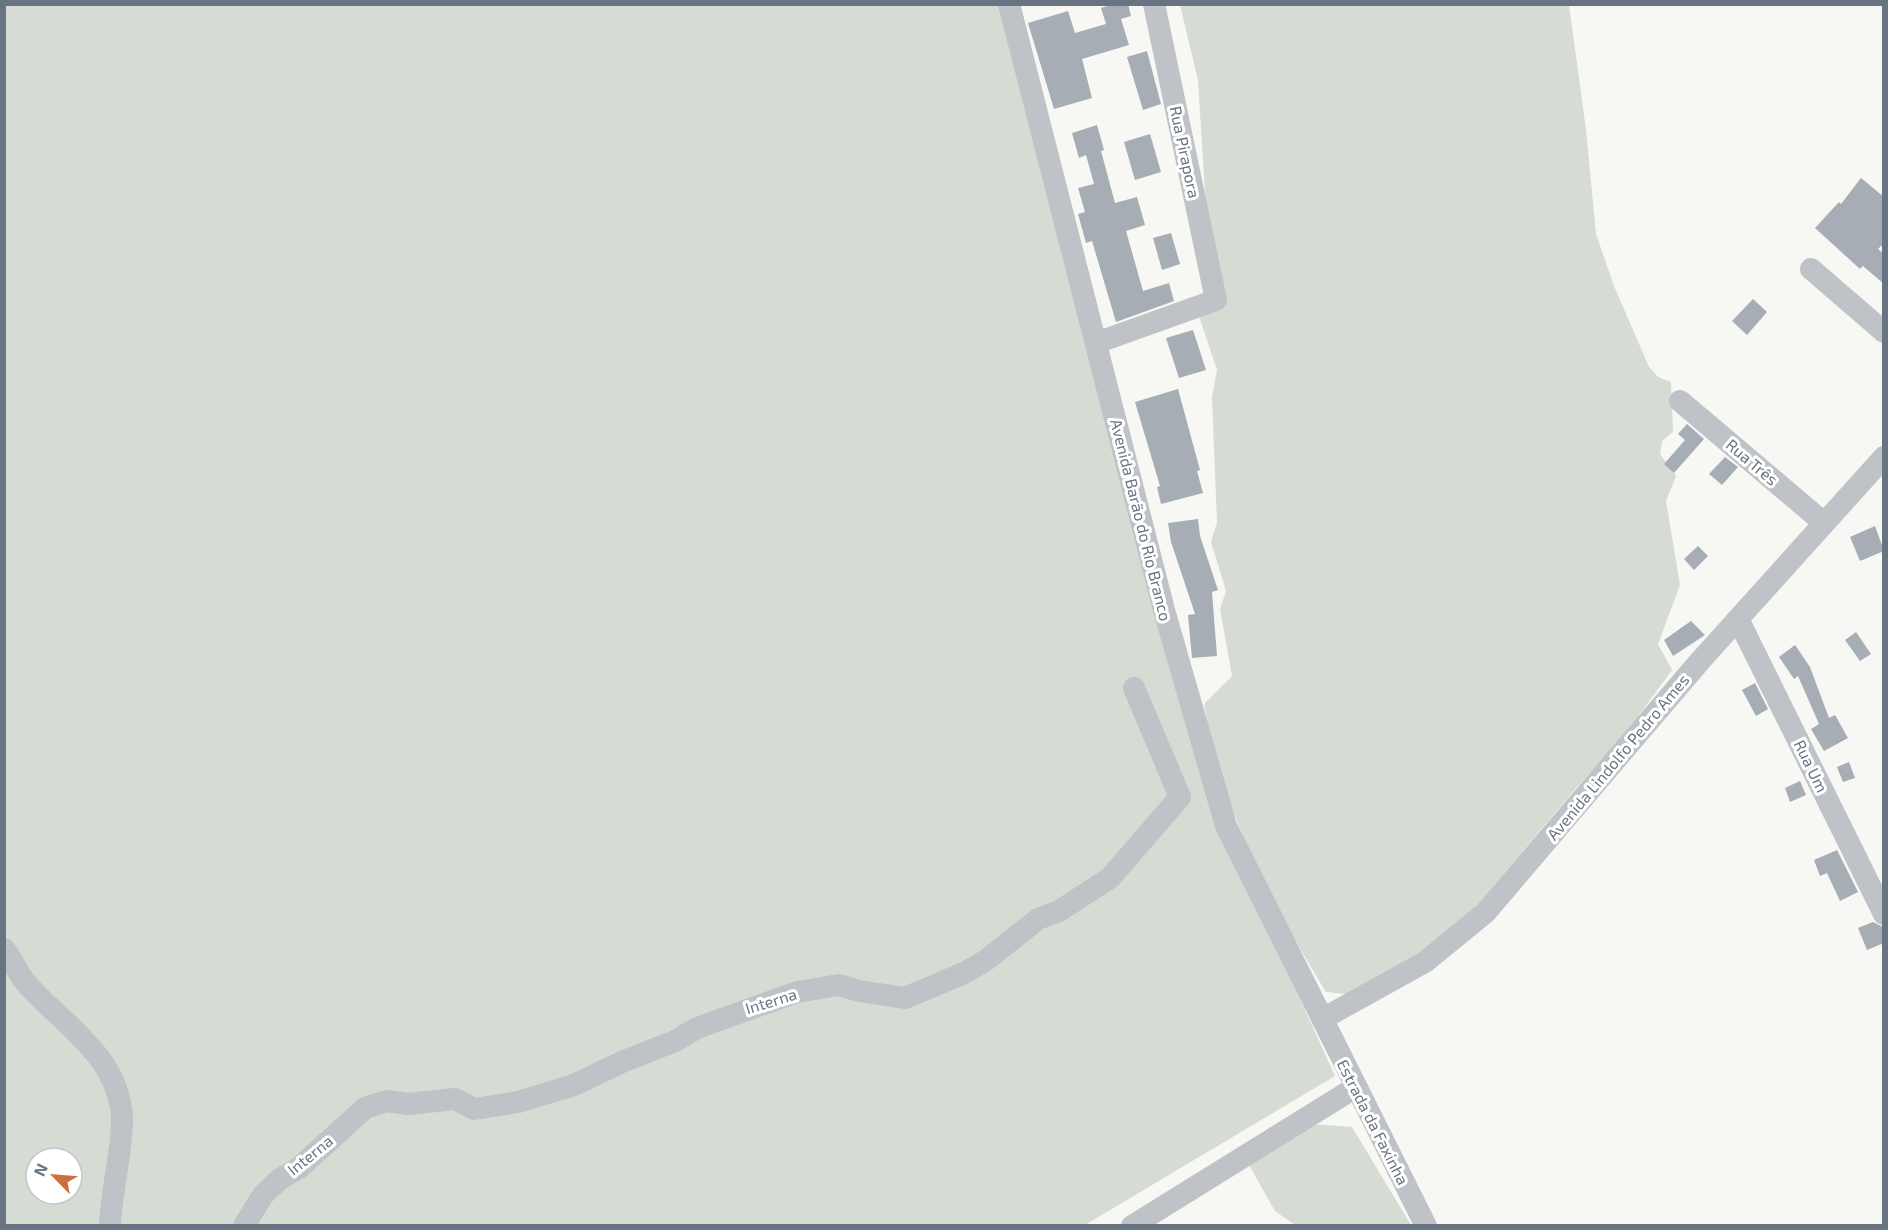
<svg xmlns="http://www.w3.org/2000/svg" width="1888" height="1230" viewBox="0 0 1888 1230" font-family="'Exo 2',sans-serif">
<rect width="100%" height="100%" fill="#f7f7f4"/>
<g fill="#d6dbd4" fill-rule="evenodd">
<path d="M5 5H1005L1221 825 1335 1076 1085 1225 5 1226ZM36 1158H72V1194H36Z"/>
<path d="M1180 5H1569L1586 130 1596 234 1614 286 1649 367 1658 377 1671 382 1673 432 1662 441 1660 454 1676 476 1666 501 1680 585 1658 644 1672 670 1623 737 1577 787 1458 928 1354 995 1326 992C1271 902 1221 809 1204 704L1232 676 1220 609 1226 591 1211 542 1217 522 1212 397 1217 370 1198 313 1224 302 1208 240 1198 80Z"/>
<polygon points="1311,1124 1352,1127 1411,1225 1295,1225 1275,1211 1249,1165"/>
</g>
<g fill="#a7adb4">
<polygon points="1113,4 1128,4 1131,16 1121,19 1129,45 1082,59 1092,98 1054,109 1028,23 1068,11 1075,33 1106,24 1101,8"/>
<polygon points="1147,51 1161,104 1143,110 1127,57"/>
<polygon points="1097,125 1104,150 1101,151 1115,203 1137,197 1145,225 1126,231 1143,291 1169,283 1174,301 1116,322 1092,241 1086,243 1078,214 1085,212 1078,188 1094,184 1086,155 1079,158 1072,133"/>
<polygon points="1150,134 1161,172 1135,180 1124,142"/>
<polygon points="1861,178 1884,197 1884,243 1878,249 1884,254 1884,284 1863,266 1860,269 1815,228 1839,202 1841,204"/>
<polygon points="1171,233 1180,264 1162,270 1153,238"/>
<polygon points="1753,299 1767,312 1747,335 1732,321"/>
<polygon points="1193,330 1206,370 1179,378 1166,338"/>
<polygon points="1178,389 1200,470 1197,471 1203,493 1161,504 1157,487 1160,486 1135,402"/>
<polygon points="1687,424 1704,439 1674,473 1664,464 1685,440 1678,434"/>
<polygon points="1725,457 1738,467 1722,485 1709,474"/>
<polygon points="1198,519 1200,536 1218,590 1212,592 1217,656 1192,658 1188,615 1195,614 1171,542 1168,523"/>
<polygon points="1875,526 1884,551 1860,561 1850,537"/>
<polygon points="1698,546 1708,556 1694,570 1684,559"/>
<polygon points="1691,621 1705,635 1673,656 1664,640"/>
<polygon points="1856,632 1871,654 1860,661 1845,640"/>
<polygon points="1795,645 1810,667 1829,718 1835,715 1848,738 1824,751 1811,729 1819,724 1798,676 1794,679 1779,657"/>
<polygon points="1755,683 1768,709 1756,716 1742,690"/>
<polygon points="1849,762 1855,778 1843,782 1837,767"/>
<polygon points="1800,781 1806,795 1790,802 1785,788"/>
<polygon points="1837,850 1858,892 1840,901 1827,873 1820,876 1814,860"/>
<polygon points="1873,922 1883,927 1884,943 1867,950 1858,928"/>
</g>
<g fill="none" stroke-linecap="round" stroke-linejoin="round">
<g stroke="#bfc2c6" stroke-width="22">
<polyline points="1009,4 1164,610 1226,826 1426,1226"/>
<polyline points="1811,269 1884,332"/>
<polyline points="1096,343 1216,300 1154,4"/>
<polyline points="1680,401 1824,523"/>
<polyline points="1738,619 1884,914"/>
<path d="M4 949C13 959 17 973 26 983 63 1025 118 1055 122 1117 123 1148 111 1191 110 1226"/>
<polyline points="1322,1019 1425,962 1485,913 1700,661 1884,457"/>
<polyline points="244,1226 263,1195 280,1179 299,1168 365,1108 387,1101 408,1104 455,1099 474,1109 518,1102 574,1085 622,1062 675,1041 697,1028 797,992 839,985 859,991 905,998 964,973 985,961 1038,919 1059,911 1110,878 1180,797 1134,688"/>
<polyline points="1132,1226 1356,1087"/>
</g>
</g>
<g text-anchor="middle" stroke-width="6" stroke-linejoin="round" paint-order="stroke">
<g font-size="16" fill="#697482" stroke="#fff">
<text transform="translate(1185 152) rotate(78)" y="6">Rua Pirapora</text>
<text transform="translate(1752 462) rotate(40)" y="6">Rua Três</text>
<text transform="translate(1141 520) rotate(76)" y="6">Avenida Barão do Rio Branco</text>
<text transform="translate(1618 757) rotate(-50)" y="6">Avenida Lindolfo Pedro Ames</text>
<text transform="translate(1811 766) rotate(64)" y="6">Rua Um</text>
<text transform="translate(771 1001) rotate(-17)" y="6">Interna</text>
<text transform="translate(1373 1122) rotate(63)" y="6">Estrada da Faxinha</text>
<text transform="translate(310 1155) rotate(-39)" y="6">Interna</text>
</g>
</g>
<rect width="1888" height="1230" fill="none" stroke="#697482" stroke-width="12"/>
<g transform="translate(54 1176) rotate(295)"><circle r="28" fill="#ffffff" stroke="#c3c7cd" stroke-width="1.5"/>
<path d="M0-4.5L10 22L0 15L-10 22Z" fill="#ce6d3d"/>
<text y="-9" font-size="16" font-weight="bold" text-anchor="middle" fill="#697482">N</text>
</g>
</svg>
